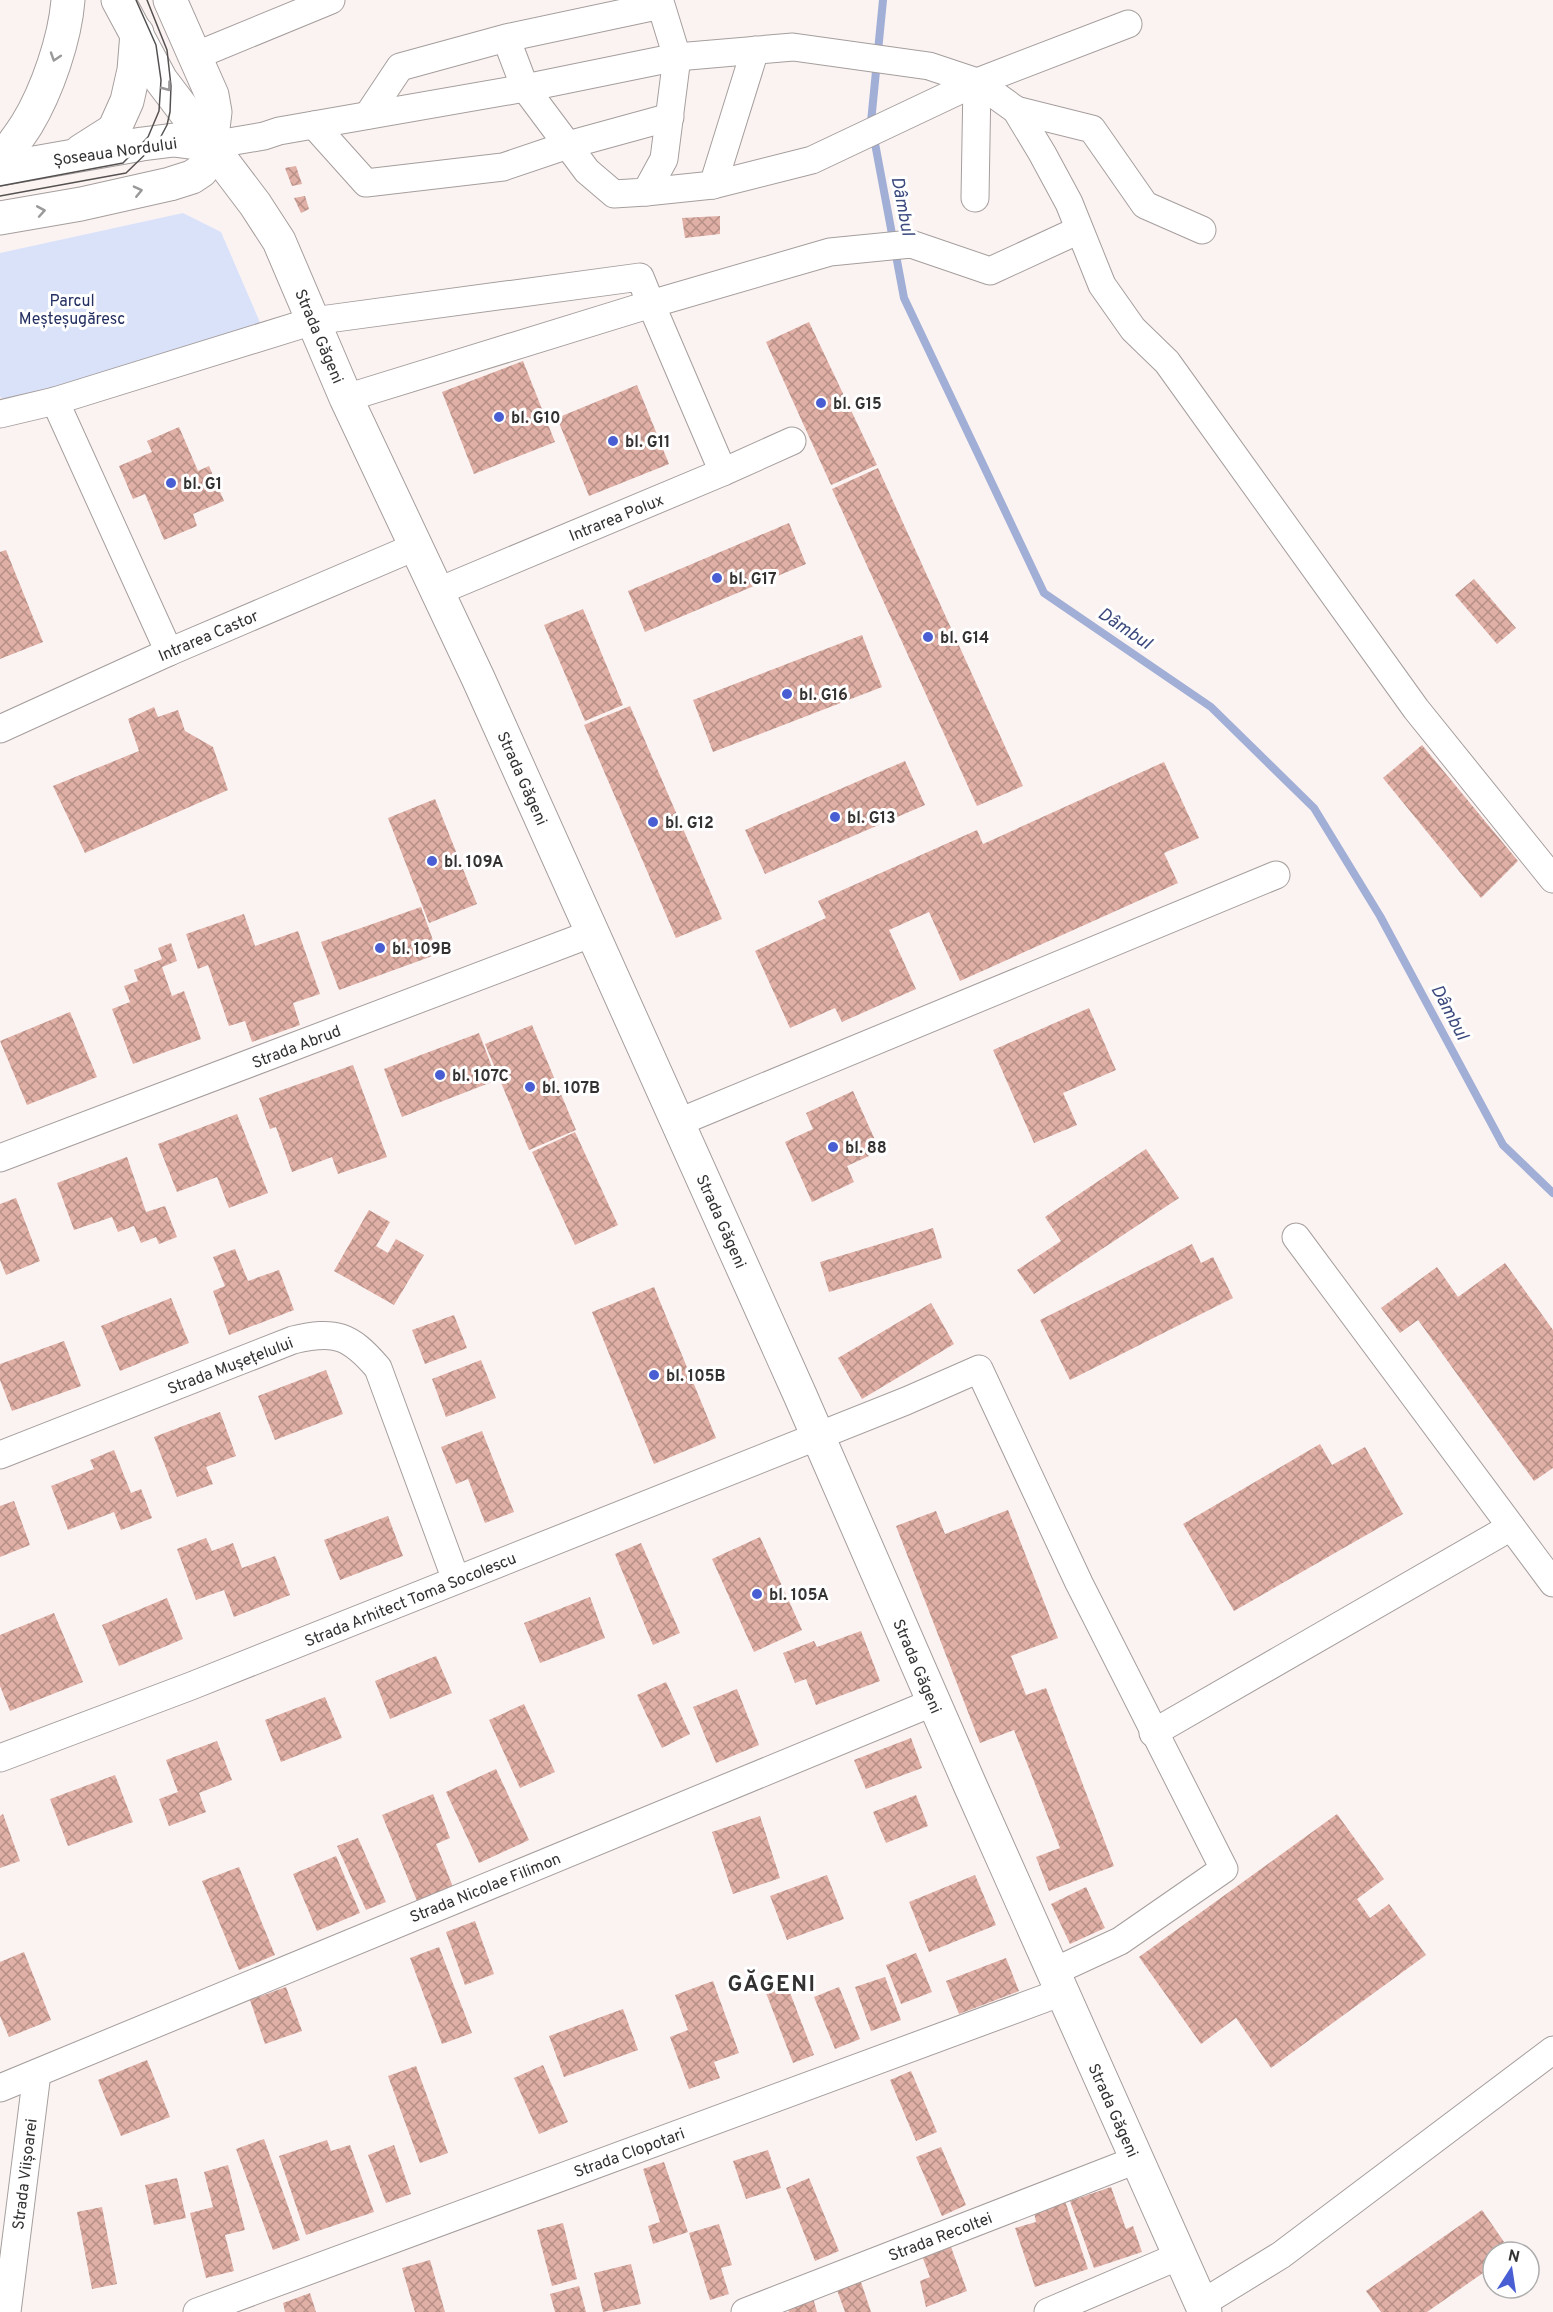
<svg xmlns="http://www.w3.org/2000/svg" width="1553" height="2312" viewBox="0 0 1553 2312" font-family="Overpass,sans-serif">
<defs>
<pattern id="building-cross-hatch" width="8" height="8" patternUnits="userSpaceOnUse" patternTransform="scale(1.5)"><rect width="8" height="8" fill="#e0afa5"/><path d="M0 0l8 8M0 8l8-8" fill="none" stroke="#b68f87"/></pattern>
</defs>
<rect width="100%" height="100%" fill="#fbf3f2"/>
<polygon fill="#dae2fa" points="183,213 221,232 262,327 9,401 0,397 0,253"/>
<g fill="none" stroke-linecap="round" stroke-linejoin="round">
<polyline stroke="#a1aed6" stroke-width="8" points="883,0 871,122 904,298 1044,593 1211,707 1314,808 1380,916 1503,1145 1553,1193"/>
</g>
<g fill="url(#building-cross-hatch)">
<polygon points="296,166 302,184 292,186 285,168"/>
<polygon points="305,196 309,209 301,213 294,198"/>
<polygon points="720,216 720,234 685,238 682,218"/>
<polygon points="809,322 877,465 831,485 766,342"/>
<polygon points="523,361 555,442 474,474 442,392"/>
<polygon points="637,385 669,464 589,496 557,418"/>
<polygon points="179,427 198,471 209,466 224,501 193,514 197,526 164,540 145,494 133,499 119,466 152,452 147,441"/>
<polygon points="878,468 1023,786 977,806 832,489"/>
<polygon points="789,523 806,564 645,632 628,591"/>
<polygon points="6,550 43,642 0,659 0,552"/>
<polygon points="1474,579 1516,628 1497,644 1455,595"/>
<polygon points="583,609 623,705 585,721 544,625"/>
<polygon points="862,635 882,687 713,752 693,700"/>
<polygon points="630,706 722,919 676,938 584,725"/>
<polygon points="154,707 158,717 178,710 185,731 213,747 228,790 85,853 53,786 139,751 128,719"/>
<polygon points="1422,745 1518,861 1481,898 1383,778"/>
<polygon points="905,761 925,805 765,874 745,830"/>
<polygon points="1164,762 1199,838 1164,853 1178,883 960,981 929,912 889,930 916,989 842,1022 835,1008 790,1028 755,951 826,918 818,901 977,830 983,844"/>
<polygon points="435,799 477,904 429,923 388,818"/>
<polygon points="421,907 438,954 339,990 321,942"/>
<polygon points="244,914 255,946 298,931 320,994 293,1003 300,1025 252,1042 245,1021 229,1026 208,965 198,969 186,934"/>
<polygon points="171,943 177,961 162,967 172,996 184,991 201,1039 133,1064 112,1009 130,1002 124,986 138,981 134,970 162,959 158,948"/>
<polygon points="1089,1008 1116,1070 1063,1093 1077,1125 1034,1143 993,1050"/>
<polygon points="70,1012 97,1077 27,1105 0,1041"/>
<polygon points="532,1025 576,1130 529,1150 485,1044"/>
<polygon points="479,1033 497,1080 402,1117 384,1069"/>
<polygon points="353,1065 387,1157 338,1174 332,1157 292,1172 276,1127 270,1129 259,1098"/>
<polygon points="853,1091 880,1151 847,1166 854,1182 812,1202 785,1142 813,1129 806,1113"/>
<polygon points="237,1114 268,1193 229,1208 217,1177 177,1192 158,1144"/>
<polygon points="575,1132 618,1225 575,1245 532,1152"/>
<polygon points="1146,1149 1179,1198 1034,1294 1017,1270 1061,1241 1045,1217"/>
<polygon points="127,1157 146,1212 165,1206 177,1237 159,1244 156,1237 141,1243 134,1226 118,1232 112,1217 74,1230 57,1183"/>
<polygon points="16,1198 40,1261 6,1275 0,1260 0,1204"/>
<polygon points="369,1210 390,1222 376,1246 388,1253 396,1239 424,1255 394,1305 334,1271"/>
<polygon points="933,1228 942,1258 829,1292 820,1262"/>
<polygon points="1192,1244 1201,1263 1213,1257 1233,1298 1070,1380 1040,1320"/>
<polygon points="235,1249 248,1281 279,1270 294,1310 229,1335 213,1291 225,1286 213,1257"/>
<polygon points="1505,1263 1553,1330 1553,1468 1534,1481 1418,1320 1400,1333 1381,1308 1437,1267 1458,1297"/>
<polygon points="654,1287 716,1438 654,1464 592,1312"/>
<polygon points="171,1298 189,1343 120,1371 101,1326"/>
<polygon points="931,1303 954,1344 862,1399 838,1358"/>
<polygon points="454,1315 467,1348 425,1364 412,1330"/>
<polygon points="64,1341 81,1386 12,1411 0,1380 0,1364"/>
<polygon points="481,1360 496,1398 446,1417 432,1379"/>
<polygon points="326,1370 343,1414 275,1440 258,1396"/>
<polygon points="220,1412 236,1456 206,1467 213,1484 177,1497 154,1437"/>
<polygon points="482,1431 514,1512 485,1523 468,1479 456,1484 441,1447"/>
<polygon points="1320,1444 1332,1465 1365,1447 1403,1514 1234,1611 1183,1524"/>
<polygon points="114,1450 131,1493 141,1489 152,1518 121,1530 114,1512 68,1530 51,1486 94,1469 90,1460"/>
<polygon points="14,1501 30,1545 0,1557 0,1506"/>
<polygon points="1008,1510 1058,1638 1011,1656 1026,1695 1046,1688 1114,1866 1049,1891 1036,1857 1060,1848 1014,1730 980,1743 896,1526 936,1511 945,1534"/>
<polygon points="388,1516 403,1556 340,1580 324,1540"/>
<polygon points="760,1537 802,1630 754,1652 712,1559"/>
<polygon points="206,1538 212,1551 233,1543 242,1568 275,1556 290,1595 234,1617 224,1590 196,1600 177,1549"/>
<polygon points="641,1543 680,1633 653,1645 615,1554"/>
<polygon points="590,1597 605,1638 540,1663 524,1623"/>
<polygon points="167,1598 183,1639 119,1666 102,1625"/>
<polygon points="54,1613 83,1682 10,1711 0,1686 0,1635"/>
<polygon points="861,1631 880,1681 816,1705 806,1679 795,1683 783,1653 814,1641 817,1647"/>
<polygon points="436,1656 452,1693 390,1719 375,1681"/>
<polygon points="666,1682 690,1734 662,1748 637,1695"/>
<polygon points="737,1689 759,1745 716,1763 693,1707"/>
<polygon points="325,1697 342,1738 281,1762 265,1720"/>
<polygon points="524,1704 555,1772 520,1788 489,1720"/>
<polygon points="911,1738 922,1768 866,1789 854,1760"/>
<polygon points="217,1741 232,1780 199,1793 206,1812 169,1826 159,1799 178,1792 166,1760"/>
<polygon points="496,1769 529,1840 479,1863 446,1792"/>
<polygon points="115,1775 133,1822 68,1846 50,1799"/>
<polygon points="433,1794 450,1838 436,1844 453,1887 417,1901 382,1815"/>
<polygon points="916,1795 928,1826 886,1843 873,1812"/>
<polygon points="3,1814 20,1861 0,1868 0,1816"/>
<polygon points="1337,1814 1384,1879 1357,1899 1370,1918 1389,1904 1426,1955 1271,2068 1236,2018 1201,2044 1139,1957"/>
<polygon points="760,1816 780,1878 733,1894 712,1832"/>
<polygon points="358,1838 386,1902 366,1910 337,1846"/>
<polygon points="336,1856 360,1913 317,1931 293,1874"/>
<polygon points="239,1867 275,1955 239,1970 202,1881"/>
<polygon points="827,1875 844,1919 787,1940 770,1896"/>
<polygon points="975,1875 996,1925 929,1952 909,1902"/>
<polygon points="1086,1887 1105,1928 1070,1944 1051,1904"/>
<polygon points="475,1921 494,1974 465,1985 446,1932"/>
<polygon points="439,1947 472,2033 442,2044 410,1958"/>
<polygon points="24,1952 51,2020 9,2037 0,2016 0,1962"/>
<polygon points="916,1953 932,1992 901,2004 886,1965"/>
<polygon points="1006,1958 1019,1991 959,2014 946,1981"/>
<polygon points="885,1977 901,2020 871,2031 855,1987"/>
<polygon points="713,1981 739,2053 714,2062 720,2078 689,2089 670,2037 688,2030 675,1995"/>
<polygon points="787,1985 814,2055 793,2063 766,1993"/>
<polygon points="286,1987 302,2031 265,2044 250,2000"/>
<polygon points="839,1987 860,2039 835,2049 814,1997"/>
<polygon points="623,2009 638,2050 564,2077 549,2036"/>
<polygon points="147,2060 170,2117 121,2136 98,2080"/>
<polygon points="543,2065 568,2122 539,2134 514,2078"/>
<polygon points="416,2066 448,2153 420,2163 388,2076"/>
<polygon points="911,2071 937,2132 916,2141 890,2080"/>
<polygon points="264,2139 300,2240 273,2250 236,2149"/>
<polygon points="327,2140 331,2151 350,2145 374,2212 306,2235 279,2156"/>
<polygon points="394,2145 411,2194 386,2203 368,2155"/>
<polygon points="941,2147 966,2205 942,2216 916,2157"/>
<polygon points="768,2150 781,2188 746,2199 733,2161"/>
<polygon points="664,2162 688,2232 653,2244 648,2226 660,2222 643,2169"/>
<polygon points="228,2165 245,2230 225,2235 234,2271 206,2278 190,2213 213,2207 204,2172"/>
<polygon points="177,2178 186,2218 154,2225 145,2185"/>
<polygon points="809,2178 839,2251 815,2261 786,2188"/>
<polygon points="1111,2187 1126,2229 1133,2226 1142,2252 1094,2268 1070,2201"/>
<polygon points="1065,2201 1088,2269 1035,2287 1015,2228 1036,2222 1034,2212"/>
<polygon points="102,2207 117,2284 92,2289 77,2212"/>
<polygon points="1482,2210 1511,2252 1493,2252 1493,2266 1427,2312 1381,2312 1366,2291"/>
<polygon points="563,2223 577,2279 552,2286 537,2230"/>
<polygon points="719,2224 732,2265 721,2268 729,2294 710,2300 689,2233"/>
<polygon points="951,2247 967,2291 926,2307 920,2281 930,2277 922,2256"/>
<polygon points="430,2260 445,2312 415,2312 402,2268"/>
<polygon points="631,2264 641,2304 603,2312 594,2273"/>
<polygon points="861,2282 871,2312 845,2312 837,2290"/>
<polygon points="579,2286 586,2312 555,2312 550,2294"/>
<polygon points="310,2293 316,2312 285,2312 283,2303"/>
<polygon points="813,2298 817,2312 789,2312 787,2307"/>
</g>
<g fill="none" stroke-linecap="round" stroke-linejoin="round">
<defs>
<g id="minor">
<polyline points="195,56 331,0"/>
<polyline points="1016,110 1092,129 1145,205 1202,230"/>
<polyline points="368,115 400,67 506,38 661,5 677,57 664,159 646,192 614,194 587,171 525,88 506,38"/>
<polyline points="314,125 366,183 503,167 568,145 670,117"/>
<polyline points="211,145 264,136 279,131 525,88 677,57 793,47 929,66 977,82 1016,110 1042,153 1069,203 1102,285 1133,329 1167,362 1416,709 1553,879"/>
<polyline points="713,185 755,50"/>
<polyline points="646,192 713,185 812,160 977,82 1128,24"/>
<polyline points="975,198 977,82"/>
<polyline points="346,398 651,304 723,472"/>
<polyline points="55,401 169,652"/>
<polyline points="0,414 55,401 313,321 640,277 651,304 830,252 911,244 990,271 1079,230"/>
<polyline points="439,591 723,472 792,441"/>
<polyline points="0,729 169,652 417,546"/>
<polyline points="677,1123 1276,875"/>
<polyline points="0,1158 593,933"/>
<polyline points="1296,1237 1553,1583"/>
<path d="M0 1455 293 1340C335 1330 350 1335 378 1368L456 1580"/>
<polyline points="1153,1733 1511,1527"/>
<polyline points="0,1758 191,1686 906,1401 979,1369 1079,1583 1224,1869 1120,1941 1053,1972"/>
<polyline points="0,2088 934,1702"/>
<polyline points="1201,2304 1281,2255 1553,2050"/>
<polyline points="7,2312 37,2073"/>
<polyline points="197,2312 1062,1992"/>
<polyline points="745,2312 1136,2160"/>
<polyline points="1048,2312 1179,2256"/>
</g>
<g id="major">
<polyline points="118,0 161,80 255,204 279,241 346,398 478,678 800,1395 970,1785 1205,2312"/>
<polyline points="81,151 114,130 127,101 134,70 137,33"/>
<path d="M0 162C9 149 19 137 27 124 47 91 65 39 68 0"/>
<polyline points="0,169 142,144 174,140 211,145"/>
<polyline points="0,218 81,204 170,184 192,177 201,171 207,163 211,145 215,112 212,95 170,0"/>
</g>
</defs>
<use href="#minor" stroke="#a59e9d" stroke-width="29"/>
<use href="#major" stroke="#a59e9d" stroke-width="35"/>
<use href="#minor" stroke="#fff" stroke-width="27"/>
<use href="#major" stroke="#fff" stroke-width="33"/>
<g stroke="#555151" stroke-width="1.5">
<polyline points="0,186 123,163 148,137 159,111 161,80 156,45 136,0"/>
<polyline points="0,196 126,173 158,142 167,125 170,112 171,86 167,50 147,0"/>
</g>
</g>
<defs><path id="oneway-chevron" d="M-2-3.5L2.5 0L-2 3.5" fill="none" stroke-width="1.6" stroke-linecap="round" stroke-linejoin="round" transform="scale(1.5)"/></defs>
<g stroke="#9a9898">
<use href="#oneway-chevron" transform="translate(55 57) rotate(108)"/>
<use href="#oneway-chevron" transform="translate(167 87) rotate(53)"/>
<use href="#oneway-chevron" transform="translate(138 191) rotate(-13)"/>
<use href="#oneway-chevron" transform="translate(41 211) rotate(-10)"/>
</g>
<g fill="#485ed2" stroke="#fff" stroke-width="2">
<circle cx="821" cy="403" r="6"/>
<circle cx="499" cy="417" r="6"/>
<circle cx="613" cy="441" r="6"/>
<circle cx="171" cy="483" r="6"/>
<circle cx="717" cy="578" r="6"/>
<circle cx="928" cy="637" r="6"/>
<circle cx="787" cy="694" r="6"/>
<circle cx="835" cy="817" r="6"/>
<circle cx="653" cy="822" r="6"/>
<circle cx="432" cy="861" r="6"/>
<circle cx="380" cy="948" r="6"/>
<circle cx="440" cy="1075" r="6"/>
<circle cx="530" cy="1087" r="6"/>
<circle cx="833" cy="1147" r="6"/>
<circle cx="654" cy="1375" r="6"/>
<circle cx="757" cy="1594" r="6"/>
</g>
<g text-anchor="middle" stroke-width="6" stroke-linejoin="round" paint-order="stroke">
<g font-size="16" fill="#343131" stroke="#fff">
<text transform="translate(115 151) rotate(-8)" y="6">Șoseaua Nordului</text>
<text transform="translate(320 336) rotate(67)" y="6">Strada Găgeni</text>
<text transform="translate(616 517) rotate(-22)" y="6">Intrarea Polux</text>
<text transform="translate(208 635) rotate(-23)" y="6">Intrarea Castor</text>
<text transform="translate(523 778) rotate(66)" y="6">Strada Găgeni</text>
<text transform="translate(296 1046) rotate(-21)" y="6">Strada Abrud</text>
<text transform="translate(722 1221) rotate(66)" y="6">Strada Găgeni</text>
<text transform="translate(230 1365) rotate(-21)" y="6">Strada Mușețelului</text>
<text transform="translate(410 1599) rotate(-22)" y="6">Strada Arhitect Toma Socolescu</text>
<text transform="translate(918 1666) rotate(67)" y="6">Strada Găgeni</text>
<text transform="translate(485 1887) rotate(-22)" y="6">Strada Nicolae Filimon</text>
<text transform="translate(1114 2110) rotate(66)" y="6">Strada Găgeni</text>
<text transform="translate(629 2152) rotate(-20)" y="6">Strada Clopotari</text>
<text transform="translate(24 2174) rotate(-83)" y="6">Strada Viișoarei</text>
<text transform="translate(940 2236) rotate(-21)" y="6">Strada Recoltei</text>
</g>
<g font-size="16" fill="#232f61" stroke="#fff">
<text x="72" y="306">Parcul<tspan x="72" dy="18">Meșteșugăresc</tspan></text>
</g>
<g font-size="16" font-weight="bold" fill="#343131" stroke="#fff" text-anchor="start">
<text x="833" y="409">bl. G15</text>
<text x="511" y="423">bl. G10</text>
<text x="625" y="447">bl. G11</text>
<text x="183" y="489">bl. G1</text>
<text x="729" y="584">bl. G17</text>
<text x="940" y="643">bl. G14</text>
<text x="799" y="700">bl. G16</text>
<text x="847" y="823">bl. G13</text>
<text x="665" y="828">bl. G12</text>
<text x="444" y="867">bl. 109A</text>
<text x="392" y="954">bl. 109B</text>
<text x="452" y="1081">bl. 107C</text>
<text x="542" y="1093">bl. 107B</text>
<text x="845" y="1153">bl. 88</text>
<text x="666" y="1381">bl. 105B</text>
<text x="769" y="1600">bl. 105A</text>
</g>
<g font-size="18" font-style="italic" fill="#3b497d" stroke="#fff">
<text transform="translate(903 206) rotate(79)" y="6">Dâmbul</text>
<text transform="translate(1125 628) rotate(34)" y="6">Dâmbul</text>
<text transform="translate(1450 1012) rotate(62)" y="6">Dâmbul</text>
</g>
<g font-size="22" font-weight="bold" letter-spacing="1.5" fill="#343131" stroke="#fff">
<text x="772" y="1991">GĂGENI</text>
</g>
</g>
<g transform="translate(1511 2270) rotate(12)"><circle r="28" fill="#ffffff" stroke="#aeadad" stroke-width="1.5"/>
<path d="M0-4.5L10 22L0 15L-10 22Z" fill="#485ed2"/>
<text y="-9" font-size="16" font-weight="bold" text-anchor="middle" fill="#343131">N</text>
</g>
</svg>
